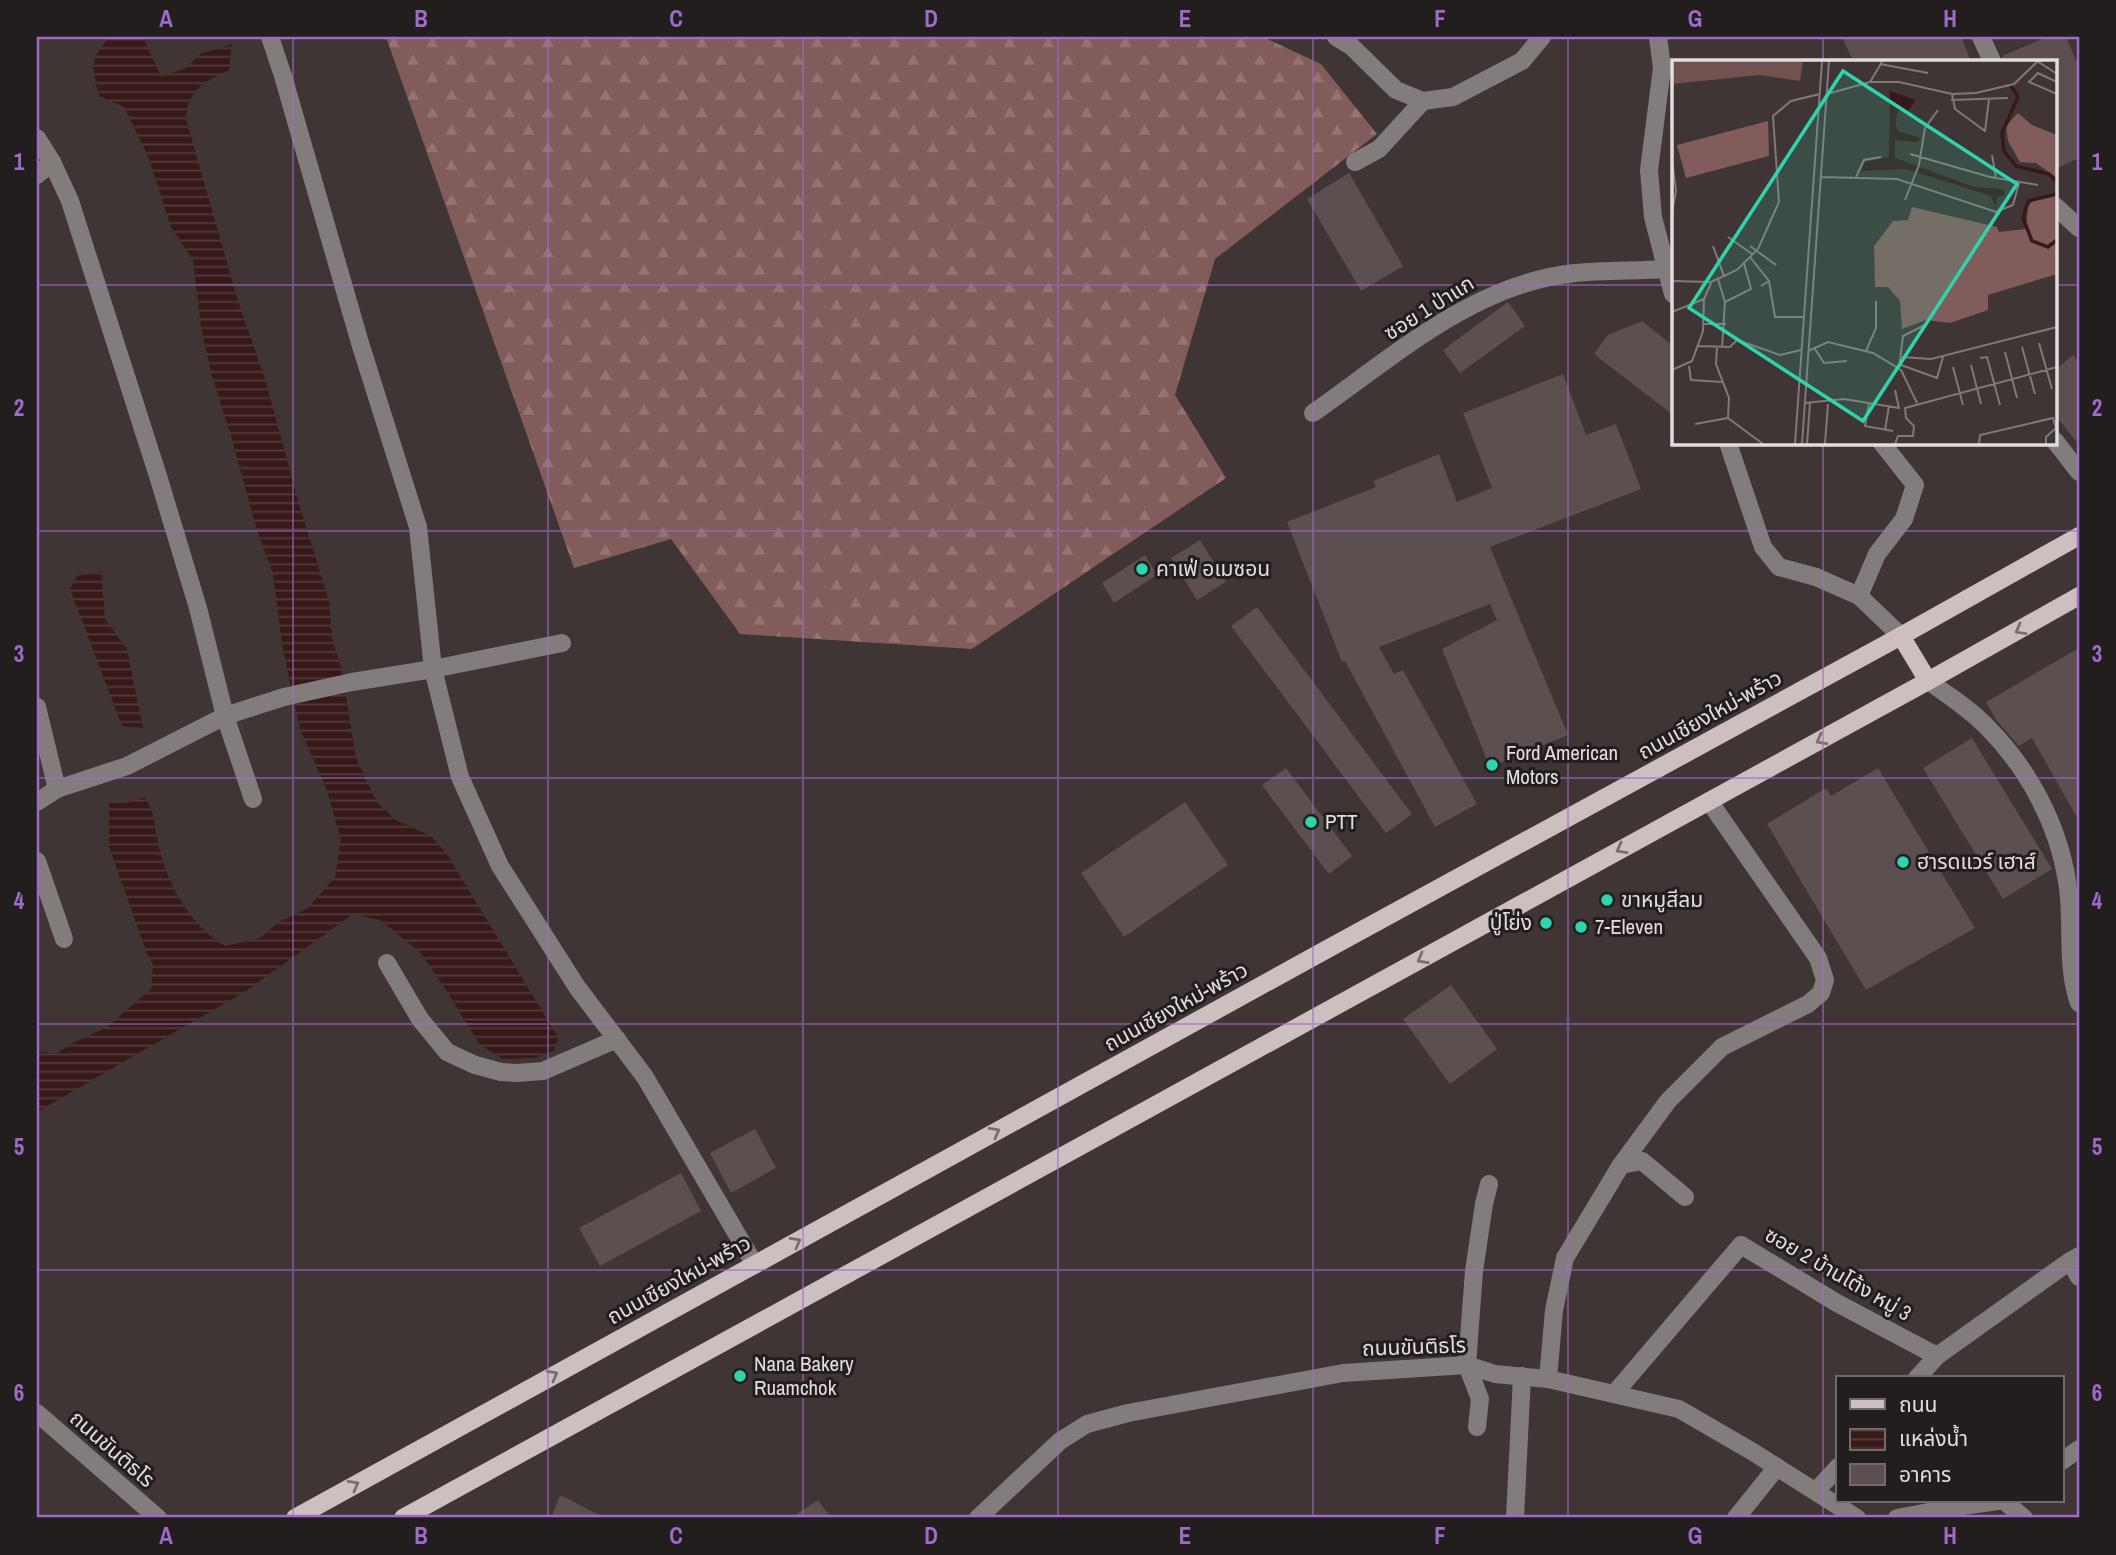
<svg xmlns="http://www.w3.org/2000/svg" width="2116" height="1555" viewBox="0 0 2116 1555" font-family="'Archivo Narrow','Noto Sans Thai',sans-serif">
<defs>
<pattern id="forest-firs" width="22" height="20" patternUnits="userSpaceOnUse" patternTransform="scale(1.75)"><rect width="22" height="20" fill="#825c5b"/><path d="M5 1l3.5 6h-7zM16 11l3.5 6h-7z" fill="#947372"/></pattern>
<pattern id="water-rules" width="6" height="5" patternUnits="userSpaceOnUse" patternTransform="scale(1.75)"><rect width="6" height="5" fill="#381919"/><path d="M0 2.5h6" fill="none" stroke="#553a3a"/></pattern>
</defs>
<rect width="100%" height="100%" fill="#3f3534"/>
<polygon fill="url(#forest-firs)" points="386,37 1263,37 1321,64 1377,134 1215,259 1175,395 1226,478 972,649 740,634 671,539 574,568"/>
<g fill="url(#water-rules)">
<path d="M111 37H143L161 77 186 68 200 54 232 44 229 70C204 82 188 89 186 119L238 301 266 382 299 504 329 601 332 638 341 667 356 758 377 803 396 820 431 836 448 856 558 1037 554 1051 535 1058 503 1059 480 1045 446 990 420 952 380 920 353 914 246 991 37 1112V1051L56 1054 75 1042 107 1027 151 989 153 964 147 954 109 847V803H126L145 797C156 817 154 823 158 843 166 882 190 926 225 946L260 938 279 922 308 908 335 877 341 840 327 791 300 729 282 645 273 574 256 527 231 436 212 376 201 327 193 260 171 227 148 156 124 107 99 96C92 69 89 56 111 37Z"/>
<polygon points="101,571 105,619 127,649 143,728 122,726 70,589 77,576"/>
</g>
<g fill="#5b504f">
<polygon points="1842,37 1961,37 1971,61 1853,61"/>
<polygon points="2047,37 2066,37 2079,67 2079,158 2055,169 2055,61 2003,61 2002,56"/>
<polygon points="1349,173 1403,266 1361,291 1307,199"/>
<polygon points="1508,302 1525,326 1460,373 1443,350"/>
<polygon points="1642,321 1673,346 1673,415 1594,354 1608,335"/>
<polygon points="2073,355 2079,363 2079,445 2055,415 2055,370"/>
<polygon points="1563,374 1586,435 1616,424 1641,489 1490,547 1568,735 1490,767 1442,649 1497,620 1490,604 1379,647 1394,674 1403,670 1477,804 1435,827 1345,661 1342,662 1287,522 1376,487 1373,481 1439,454 1457,502 1492,488 1463,413"/>
<polygon points="1200,540 1226,582 1197,600 1171,558"/>
<polygon points="1145,555 1157,575 1114,603 1102,583"/>
<polygon points="1257,607 1412,814 1386,833 1231,626"/>
<polygon points="2079,648 2079,821 2032,738 2019,746 1997,721 1986,702"/>
<polygon points="1972,738 2052,869 2003,899 1923,768"/>
<polygon points="1286,768 1352,856 1329,874 1262,785"/>
<polygon points="1878,768 1975,928 1866,990 1767,824 1826,788 1831,796"/>
<polygon points="1185,802 1228,865 1124,937 1081,873"/>
<polygon points="1451,985 1497,1049 1450,1084 1403,1019"/>
<polygon points="755,1129 776,1168 731,1193 710,1153"/>
<polygon points="681,1173 701,1211 600,1266 579,1228"/>
<polygon points="560,1495 605,1518 551,1518"/>
<polygon points="818,1500 831,1518 791,1518"/>
</g>
<g fill="none" stroke-linecap="round" stroke-linejoin="round">
<g stroke="#827c7c" stroke-width="18">
<polyline points="270,37 283,76 360,343 418,527 433,669 460,777 500,866 577,987 645,1077 755,1265"/>
<polyline points="1336,37 1351,46 1396,90 1423,101 1453,97 1522,61 1542,37"/>
<polyline points="1658,37 1662,68 1649,170 1653,217 1673,294"/>
<polyline points="1981,37 1992,61"/>
<polyline points="37,138 52,162 70,201 158,476 198,608 225,716 253,799"/>
<polyline points="1355,162 1379,149 1423,101"/>
<polyline points="37,175 52,162"/>
<polyline points="2055,206 2079,228"/>
<path d="M1313 413C1393 357 1475 283 1575 273 1605 270 1636 271 1667 269"/>
<polyline points="2055,441 2079,472"/>
<polyline points="1728,443 1763,547 1779,567 1816,577 1859,596 1901,636"/>
<polyline points="1859,596 1877,554 1904,519 1915,485 1882,443"/>
<path d="M1928 681C1948 695 1970 709 1987 727 2028 768 2058 824 2067 881 2074 921 2065 964 2079 1003"/>
<polyline points="37,707 57,789"/>
<polyline points="37,802 57,789 127,766 225,716 284,697 352,682 433,669 562,643"/>
<polyline points="37,861 64,939"/>
<polyline points="387,963 420,1019 447,1052 475,1065 501,1072 517,1073 543,1071 617,1039"/>
<polyline points="1621,1165 1668,1101 1722,1047 1808,1004 1821,993 1825,980 1818,958 1709,801"/>
<polyline points="2070,1261 2079,1277"/>
<polyline points="1917,1378 1937,1356 2070,1261 2079,1256"/>
<polyline points="1548,1379 1554,1310 1565,1258 1621,1165 1642,1161 1685,1197"/>
<polyline points="1614,1394 1741,1245 1837,1303 1937,1356"/>
<polyline points="37,1413 158,1518"/>
<polyline points="1477,1427 1480,1399 1467,1365 1474,1271 1484,1204 1489,1184"/>
<polyline points="2062,1461 2079,1449"/>
<polyline points="1816,1491 1838,1467"/>
<polyline points="2004,1501 2024,1518"/>
<polyline points="978,1518 1060,1441 1087,1424 1128,1413 1343,1373 1467,1365 1495,1374 1548,1379 1679,1409 1753,1452 1857,1518"/>
<polyline points="1515,1518 1522,1376"/>
<polyline points="1736,1518 1777,1467"/>
<polyline points="1897,1518 1955,1507 1998,1501"/>
</g>
<g stroke="#cbc0bf" stroke-width="18">
<polyline points="1901,636 1928,681"/>
<polyline points="295,1518 1331,947 1901,636 2079,536"/>
<polyline points="403,1518 1928,681 2079,596"/>
</g>
</g>
<defs><path id="oneway-chevron" d="M-2-3.5L2.5 0L-2 3.5" fill="none" stroke-width="1.6" stroke-linecap="round" stroke-linejoin="round" transform="scale(1.75)"/></defs>
<g stroke="#766f6e">
<use href="#oneway-chevron" transform="translate(2020 630) rotate(151)"/>
<use href="#oneway-chevron" transform="translate(1821 740) rotate(151)"/>
<use href="#oneway-chevron" transform="translate(1621 849) rotate(151)"/>
<use href="#oneway-chevron" transform="translate(1422 959) rotate(151)"/>
<use href="#oneway-chevron" transform="translate(995 1132) rotate(-29)"/>
<use href="#oneway-chevron" transform="translate(796 1242) rotate(-29)"/>
<use href="#oneway-chevron" transform="translate(553 1375) rotate(-29)"/>
<use href="#oneway-chevron" transform="translate(354 1485) rotate(-29)"/>
</g>
<path fill="none" stroke="#a06aca" stroke-width="2" stroke-opacity="0.55" d="M293 37V1518M548 37V1518M803 37V1518M1058 37V1518M1313 37V1518M1568 37V1518M1823 37V61M37 285H1673M2055 285H2079M1823 443V1518M37 531H2079M37 778H2079M37 1024H2079M37 1270H2079"/>
<g fill="#2ed4ab" stroke="#221e1d" stroke-width="2.5">
<circle cx="1142" cy="569" r="7"/>
<circle cx="1492" cy="765" r="7"/>
<circle cx="1311" cy="822" r="7"/>
<circle cx="1903" cy="862" r="7"/>
<circle cx="1607" cy="900" r="7"/>
<circle cx="1546" cy="923" r="7"/>
<circle cx="1581" cy="927" r="7"/>
<circle cx="740" cy="1376" r="7"/>
</g>
<g text-anchor="middle" stroke-width="6" stroke-linejoin="round" paint-order="stroke">
<g font-size="21" fill="#e4dddd" stroke="#221e1d">
<text transform="translate(1429 308) rotate(-32)" y="7">ซอย 1 ป่าแก</text>
<text transform="translate(1710 715) rotate(-29)" y="7">ถนนเชียงใหม่-พร้าว</text>
<text transform="translate(1176 1007) rotate(-29)" y="7">ถนนเชียงใหม่-พร้าว</text>
<text transform="translate(1838 1274) rotate(30)" y="7">ซอย 2 บ้านโต้ง หมู่ 3</text>
<text transform="translate(679 1280) rotate(-29)" y="7">ถนนเชียงใหม่-พร้าว</text>
<text transform="translate(1414 1347) rotate(-2)" y="7">ถนนขันติธโร</text>
<text transform="translate(112 1449) rotate(41)" y="7">ถนนขันติธโร</text>
</g>
<g font-size="21" fill="#e4dddd" stroke="#221e1d" text-anchor="start">
<text x="1156" y="576">คาเฟ่ อเมซอน</text>
<text x="1506" y="760">Ford American<tspan x="1506" dy="24">Motors</tspan></text>
<text x="1325" y="829">PTT</text>
<text x="1917" y="869">ฮารดแวร์ เฮาส์</text>
<text x="1621" y="907">ขาหมูสีลม</text>
<text x="1532" y="930" text-anchor="end">ปู่โย่ง</text>
<text x="1595" y="934">7-Eleven</text>
<text x="754" y="1371">Nana Bakery<tspan x="754" dy="24">Ruamchok</tspan></text>
</g>
</g>
<g transform="translate(1672 60)">
<rect width="385" height="385" fill="#3f3534"/>
<path d="M0 1H131L128 21 88 15 0 24Z" fill="#725251"/>
<path d="M346 53 360 65 385 75V118L364 103 348 102 336 81 334 66ZM96 61 97 96 14 118 5 85ZM385 135V214L316 235V250L278 263 254 260 230 269 228 241 216 227H203L202 186 221 161 236 160 240 147 325 167 327 172 354 169 356 147 362 139Z" fill="#825c5b"/>
<path d="M218 31 244 40 237 50 226 51 223 61 226 71 248 78 246 82 223 80V98L302 127 331 129 333 135 325 137 324 147 319 136 235 109 189 111 193 102 217 97Z" fill="#381919"/>
<path fill="none" stroke="#381919" stroke-width="3.5" d="M338 24 346 37 330 73 332 91 344 106 377 114 385 122M385 134 356 141 351 158 360 181 376 187 385 180"/>
<path fill="none" stroke="#817878" stroke-width="2" d="M365 1 385 14M208 4 256 13M198 22 210 2M385 22 366 13 357 22 385 34M155 34 198 22H227L280 34 304 33 342 24 366 1M280 34 283 49 313 71 317 39M279 40 336 38M238 94 318 117 366 125M320 95 324 118M0 100 4 131 0 152M149 117 225 119 324 152 341 145 347 123M184 117 192 100 209 97M233 140 247 105 253 68 266 50M56 177 80 194M41 186 52 216M78 186 104 205M78 197 97 221 89 226M46 219 53 242 50 288M0 221 39 222 65 210 86 189 107 142 101 56 119 41 148 34M97 221 103 257H131M53 242 79 229 72 203M0 252 32 239M32 264H54M367 283 380 329M26 286 58 287 65 280 108 295 129 290M45 287 44 304 57 338 56 358 91 384M350 287 363 334M143 289 152 303 175 301M136 291 156 282 201 293 229 310 245 343M194 291 204 268V241M333 292 345 338M230 297 259 299 385 267M308 298 315 297 328 345M229 305 265 318 271 297M299 305 309 344M17 306 19 320 50 322M281 307 291 345M227 309 231 276 255 264M0 310 20 301 31 271 32 239 39 223M133 343 172 339 227 348 223 330M197 343 193 366 221 371M23 364 56 358M213 370 217 346M123 384 150 1M130 384 157 1M135 384 138 343M153 384 156 344M223 384 226 376H241L242 366 234 358 233 348 385 307M307 384 308 375 381 358 384 368 374 377V384"/>
<path fill="#2ed4ab" fill-opacity="0.15" stroke="#2ed4ab" stroke-width="3.5" d="M171 11 345 124 191 361 17 248Z"/>
<rect width="385" height="385" fill="none" stroke="#e4dddd" stroke-width="3.5"/>
</g>
<rect width="2116" height="1555" fill="none" stroke="#221e1d" stroke-width="77"/>
<rect x="1836" y="1376" width="228" height="126" fill="#221e1d" stroke="#706a6a" stroke-width="2"/>
<rect x="1850" y="1399" width="35" height="10" fill="#cbc0bf" stroke="#706a6a" stroke-width="2"/>
<text x="1899" y="1412" font-size="21" fill="#e4dddd">ถนน</text>
<rect x="1850" y="1429" width="35" height="21" fill="url(#water-rules)" stroke="#706a6a" stroke-width="2"/>
<text x="1899" y="1446" font-size="21" fill="#e4dddd">แหล่งน้ำ</text>
<rect x="1850" y="1464" width="35" height="21" fill="#5b504f" stroke="#706a6a" stroke-width="2"/>
<text x="1899" y="1482" font-size="21" fill="#e4dddd">อาคาร</text>
<rect x="38" y="38" width="2040" height="1478" fill="none" stroke="#a06aca" stroke-width="2.5"/>
<g font-size="23" text-anchor="middle" font-weight="bold" fill="#a06aca">
<text x="166" y="27">A</text>
<text x="421" y="27">B</text>
<text x="676" y="27">C</text>
<text x="931" y="27">D</text>
<text x="1185" y="27">E</text>
<text x="1440" y="27">F</text>
<text x="1695" y="27">G</text>
<text x="1950" y="27">H</text>
<text x="19" y="170">1</text>
<text x="2097" y="170">1</text>
<text x="19" y="416">2</text>
<text x="2097" y="416">2</text>
<text x="19" y="662">3</text>
<text x="2097" y="662">3</text>
<text x="19" y="909">4</text>
<text x="2097" y="909">4</text>
<text x="19" y="1155">5</text>
<text x="2097" y="1155">5</text>
<text x="19" y="1401">6</text>
<text x="2097" y="1401">6</text>
<text x="166" y="1544">A</text>
<text x="421" y="1544">B</text>
<text x="676" y="1544">C</text>
<text x="931" y="1544">D</text>
<text x="1185" y="1544">E</text>
<text x="1440" y="1544">F</text>
<text x="1695" y="1544">G</text>
<text x="1950" y="1544">H</text>
</g>
</svg>
